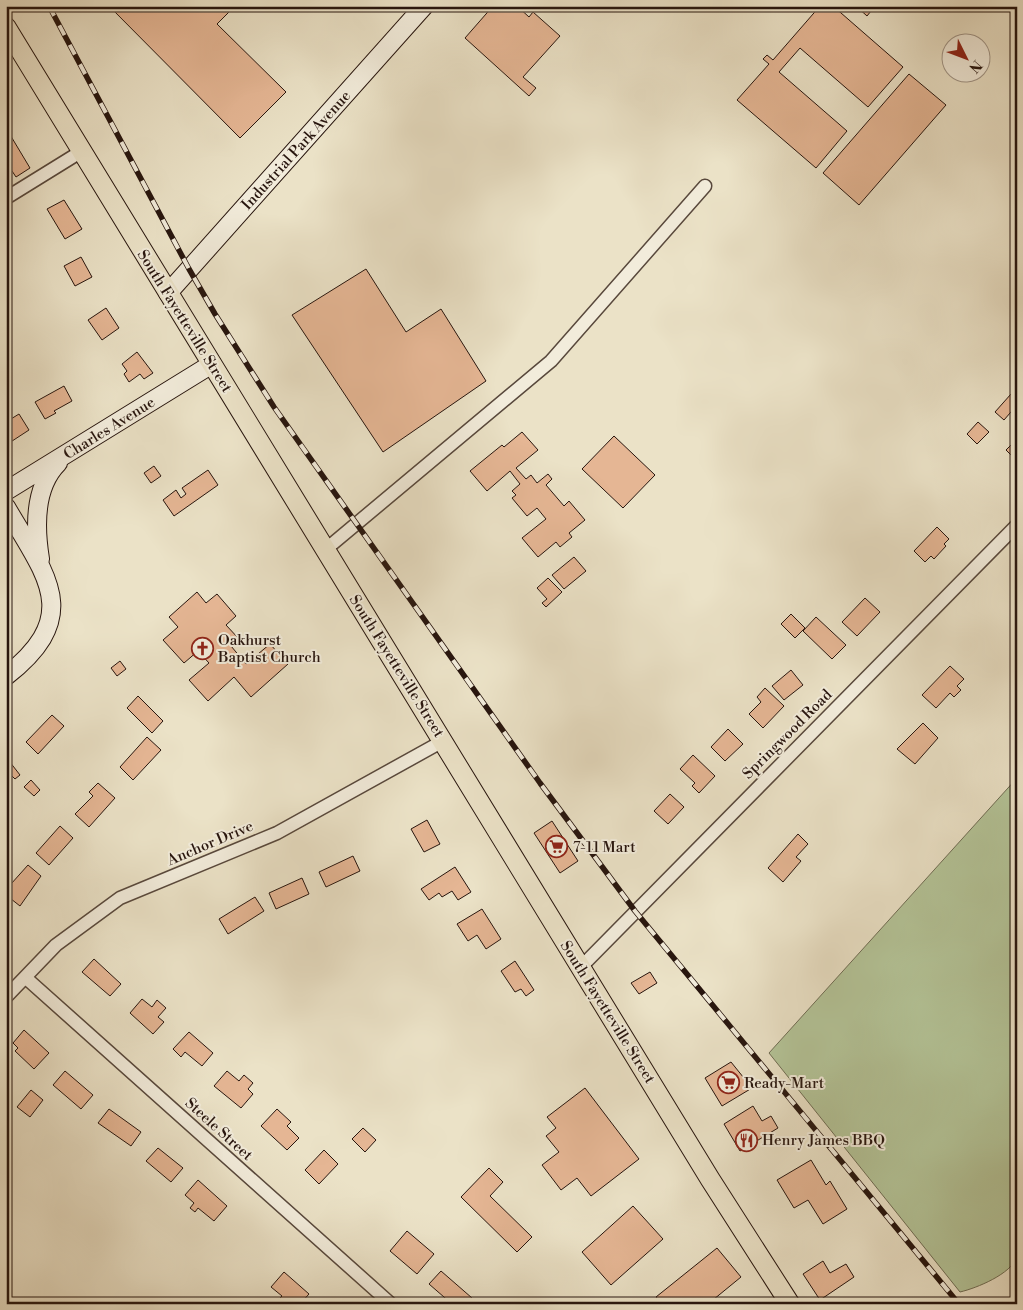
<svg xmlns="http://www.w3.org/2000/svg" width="1023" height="1310" viewBox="0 0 1023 1310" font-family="'Libre Bodoni',serif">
<rect width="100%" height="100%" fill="#ebe2c7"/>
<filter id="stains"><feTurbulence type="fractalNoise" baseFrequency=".004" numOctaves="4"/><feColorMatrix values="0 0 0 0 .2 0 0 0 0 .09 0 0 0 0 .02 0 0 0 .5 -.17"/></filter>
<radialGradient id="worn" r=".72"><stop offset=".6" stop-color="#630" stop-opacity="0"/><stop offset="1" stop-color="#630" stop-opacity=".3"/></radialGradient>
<path fill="#b4c498" stroke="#6e6c53" d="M1017 778V1257C1011 1274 977 1288 960 1292L769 1053Z"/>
<g fill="#e5b694" stroke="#27150e">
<polygon points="109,6 235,6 217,24 286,92 240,138"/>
<polygon points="493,6 517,6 529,17 533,12 560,36 523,77 536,88 529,96 465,38"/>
<polygon points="820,6 833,6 903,67 868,107 800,48 779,72 847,131 816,168 737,100 769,64 763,59 767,55 773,60"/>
<polygon points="856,6 875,6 867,16"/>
<polygon points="909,74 946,105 859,205 823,173"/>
<polygon points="9,133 30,168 16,177 6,162 6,134"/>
<polygon points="64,200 82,229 65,239 47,209"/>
<polygon points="81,257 92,277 75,286 64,266"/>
<polygon points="366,269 406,332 441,309 486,381 383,452 292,315"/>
<polygon points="106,308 119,328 102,340 88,320"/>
<polygon points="137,352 153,373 144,379 140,374 129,382 124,374 127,371 122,364"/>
<polygon points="64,386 72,401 54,411 56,413 45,419 35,402"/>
<polygon points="1011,394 1017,399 1017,405 1004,420 995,412"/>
<polygon points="19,414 29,430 6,445 6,422"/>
<polygon points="978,422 989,432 977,444 967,434"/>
<polygon points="522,432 538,450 516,468 526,479 531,475 537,483 548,474 552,479 546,485 564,506 569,501 585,520 569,533 572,537 560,547 556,542 538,557 522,538 546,519 537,508 527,516 512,498 516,495 512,491 520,484 510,471 487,491 470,471 502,445 504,447"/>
<polygon points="614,436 655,475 623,508 582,469"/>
<polygon points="1017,439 1017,459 1016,460 1006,450"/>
<polygon points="154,466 161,476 151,483 144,473"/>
<polygon points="208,470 218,485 174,516 163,500 176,490 181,498 186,494 182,488"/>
<polygon points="937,527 949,539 944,544 946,546 934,559 931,556 925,562 914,551"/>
<polygon points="574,557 586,571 564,589 552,575"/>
<polygon points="548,578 562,592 546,607 542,603 547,599 537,588"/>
<polygon points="197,592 206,603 217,594 236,616 226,625 239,639 231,646 246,664 270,644 288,664 251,697 234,677 208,701 189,680 209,663 198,651 184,663 163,640 178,627 169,617"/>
<polygon points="865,598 880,612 857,636 842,622"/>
<polygon points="791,614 805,628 795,638 781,624"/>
<polygon points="816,617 846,645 832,659 803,631"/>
<polygon points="120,661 126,669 117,676 111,668"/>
<polygon points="950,666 964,679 957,686 961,690 954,697 950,693 936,708 922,695"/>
<polygon points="791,670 803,685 784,700 772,686"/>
<polygon points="765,688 784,706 763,728 749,714 761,702 757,697"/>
<polygon points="138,696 163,721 152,733 127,708"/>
<polygon points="52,715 64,726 38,754 26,742"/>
<polygon points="923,723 938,738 915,764 897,749"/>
<polygon points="728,729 743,744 725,761 711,747"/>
<polygon points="147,737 161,750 133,780 120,767"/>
<polygon points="693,755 715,776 699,793 692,786 695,783 680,769"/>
<polygon points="6,757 20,775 15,779 12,776 6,781"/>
<polygon points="31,780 40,790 34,796 24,787"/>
<polygon points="98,783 115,798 89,827 75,814 93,796 89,792"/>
<polygon points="670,794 684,807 668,824 654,811"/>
<polygon points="427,820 440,844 424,852 411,829"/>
<polygon points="552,821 578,861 560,873 534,833"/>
<polygon points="60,826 73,838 49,865 36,853"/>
<polygon points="798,834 808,844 796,857 801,861 783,882 768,868"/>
<polygon points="353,856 360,871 326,887 319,872"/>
<polygon points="28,865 41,876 20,906 6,895 6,880 11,884"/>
<polygon points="455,867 471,892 458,900 452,891 442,897 439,893 429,900 421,889"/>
<polygon points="302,878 309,894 276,909 269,893"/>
<polygon points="255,897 264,911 228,934 219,919"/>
<polygon points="482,909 501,939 486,949 477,935 468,941 457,924"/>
<polygon points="94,959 121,984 110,996 82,972"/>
<polygon points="515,961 534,990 526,996 521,989 515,992 501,971"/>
<polygon points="650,972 657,983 639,994 631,983"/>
<polygon points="142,999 152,1007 157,1000 166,1008 158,1017 164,1022 153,1034 130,1013"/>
<polygon points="24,1030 49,1053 34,1069 15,1051 18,1048 13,1043"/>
<polygon points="189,1032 213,1053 202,1066 185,1052 181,1057 173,1049"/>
<polygon points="731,1062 752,1088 722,1106 705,1078"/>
<polygon points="65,1071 93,1095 81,1109 53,1085"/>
<polygon points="227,1071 239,1081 244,1075 253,1083 248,1089 253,1094 241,1108 214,1086"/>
<polygon points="585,1088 639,1159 591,1196 577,1178 561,1190 542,1165 559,1152 546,1136 556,1128 547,1117"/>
<polygon points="31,1090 43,1100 30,1117 17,1107"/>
<polygon points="753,1106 762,1121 771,1116 778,1128 740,1151 724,1124"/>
<polygon points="109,1109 141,1132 131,1146 98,1123"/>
<polygon points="277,1109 291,1122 287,1126 299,1138 287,1150 261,1126"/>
<polygon points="363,1128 376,1140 365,1152 352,1139"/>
<polygon points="158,1148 183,1168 171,1182 146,1161"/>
<polygon points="324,1150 338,1164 319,1184 305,1170"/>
<polygon points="811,1160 826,1185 830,1181 847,1209 823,1224 808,1200 794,1208 777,1180"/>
<polygon points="489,1168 503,1182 490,1196 532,1237 517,1252 461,1197"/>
<polygon points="198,1180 227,1206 214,1221 198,1208 195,1212 190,1208 194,1203 185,1195"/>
<polygon points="633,1206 663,1239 611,1285 582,1252"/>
<polygon points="407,1231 434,1254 417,1274 390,1251"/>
<polygon points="717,1248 741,1277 708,1304 662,1304 656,1297"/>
<polygon points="823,1261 830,1273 846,1264 854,1277 820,1300 803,1274"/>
<polygon points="441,1271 472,1298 467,1304 452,1304 429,1284"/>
<polygon points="284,1272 309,1294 300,1304 275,1303 282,1296 271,1287"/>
</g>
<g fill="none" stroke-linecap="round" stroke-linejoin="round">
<defs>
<g id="street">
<polyline points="6,198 82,151"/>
<polyline points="325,550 551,361 705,186"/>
<polyline points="581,967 1017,525"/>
<polyline points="26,978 391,1304"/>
<polyline points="6,997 56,945 120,898 277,833 443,741"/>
</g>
<g id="secondary">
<polyline points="168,293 424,6"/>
<polyline points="6,491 212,364"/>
<path d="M6 507C46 576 84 615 6 676"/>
<path d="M40 559C35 528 34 487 58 463"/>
</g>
<polyline id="primary" points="6,27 710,1179 790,1304"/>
</defs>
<use href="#street" stroke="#58483c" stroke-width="15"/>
<use href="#secondary" stroke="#27150e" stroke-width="20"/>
<use href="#primary" stroke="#27150e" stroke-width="21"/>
<use href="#street" stroke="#f2ecdb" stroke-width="12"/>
<use href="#secondary" stroke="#f2ecdb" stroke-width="18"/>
<use href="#primary" stroke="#ebe2c7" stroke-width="19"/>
<defs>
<polyline id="rail" points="49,6 189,269 215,314 274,407 540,783 635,911 959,1304"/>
</defs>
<use href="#rail" stroke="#27150e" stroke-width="5.5"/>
<use href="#rail" stroke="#f2ecdb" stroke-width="4" stroke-dasharray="11" stroke-linecap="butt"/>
</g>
<defs>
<symbol id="church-ring" viewBox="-11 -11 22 22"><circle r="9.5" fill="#f2ecdb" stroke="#8f2418" stroke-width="1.5"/><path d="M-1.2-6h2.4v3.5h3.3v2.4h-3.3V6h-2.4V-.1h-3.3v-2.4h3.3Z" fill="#8f2418"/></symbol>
<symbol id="supermarket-ring" viewBox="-11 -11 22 22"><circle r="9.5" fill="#f2ecdb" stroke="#8f2418" stroke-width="1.5"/><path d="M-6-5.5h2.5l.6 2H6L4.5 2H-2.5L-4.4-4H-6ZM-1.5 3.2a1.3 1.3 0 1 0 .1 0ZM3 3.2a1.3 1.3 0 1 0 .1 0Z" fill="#8f2418"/></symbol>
<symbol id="restaurant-ring" viewBox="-11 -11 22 22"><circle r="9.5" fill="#f2ecdb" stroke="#8f2418" stroke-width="1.5"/><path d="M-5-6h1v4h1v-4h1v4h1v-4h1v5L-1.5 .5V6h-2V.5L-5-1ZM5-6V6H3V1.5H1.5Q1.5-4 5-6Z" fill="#8f2418"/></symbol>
</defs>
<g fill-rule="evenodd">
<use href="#church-ring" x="190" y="636" width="25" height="25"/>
<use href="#supermarket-ring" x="544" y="834" width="25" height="25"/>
<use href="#supermarket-ring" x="716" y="1070" width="25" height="25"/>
<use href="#restaurant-ring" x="734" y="1128" width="25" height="25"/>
</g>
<g text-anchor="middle" stroke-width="4" stroke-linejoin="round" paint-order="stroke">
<g font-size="15" fill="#27150e" stroke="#f2ecdb">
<text transform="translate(296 150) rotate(-48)" y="5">Industrial Park Avenue</text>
<text transform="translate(185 321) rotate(58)" y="5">South Fayetteville Street</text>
<text transform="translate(109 428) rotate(-32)" y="5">Charles Avenue</text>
<text transform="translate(397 666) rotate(58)" y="5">South Fayetteville Street</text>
<text transform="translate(787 734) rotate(-45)" y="5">Springwood Road</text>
<text transform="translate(210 843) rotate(-23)" y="5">Anchor Drive</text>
<text transform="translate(608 1012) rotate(58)" y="5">South Fayetteville Street</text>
<text transform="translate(219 1129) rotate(42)" y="5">Steele Street</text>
</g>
<g font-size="15" fill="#27150e" stroke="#f2ecdb" text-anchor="start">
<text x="218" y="645">Oakhurst<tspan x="218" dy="17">Baptist Church</tspan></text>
<text x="573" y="852">7-11 Mart</text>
<text x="744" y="1088">Ready-Mart</text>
<text x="762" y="1145">Henry James BBQ</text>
</g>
</g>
<rect width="1023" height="1310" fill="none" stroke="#ebe2c7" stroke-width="25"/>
<rect x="8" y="8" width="1008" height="1295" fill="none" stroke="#27150e" stroke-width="2.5"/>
<rect x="12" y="12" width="998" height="1285" fill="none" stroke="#27150e"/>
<g transform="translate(966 58) rotate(132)"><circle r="24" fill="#f2ecdb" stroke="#a19689"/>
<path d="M0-4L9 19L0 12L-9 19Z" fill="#8f2418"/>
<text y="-8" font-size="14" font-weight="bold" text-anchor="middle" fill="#27150e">N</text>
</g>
<rect width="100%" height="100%" filter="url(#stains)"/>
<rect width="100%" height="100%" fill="url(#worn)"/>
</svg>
